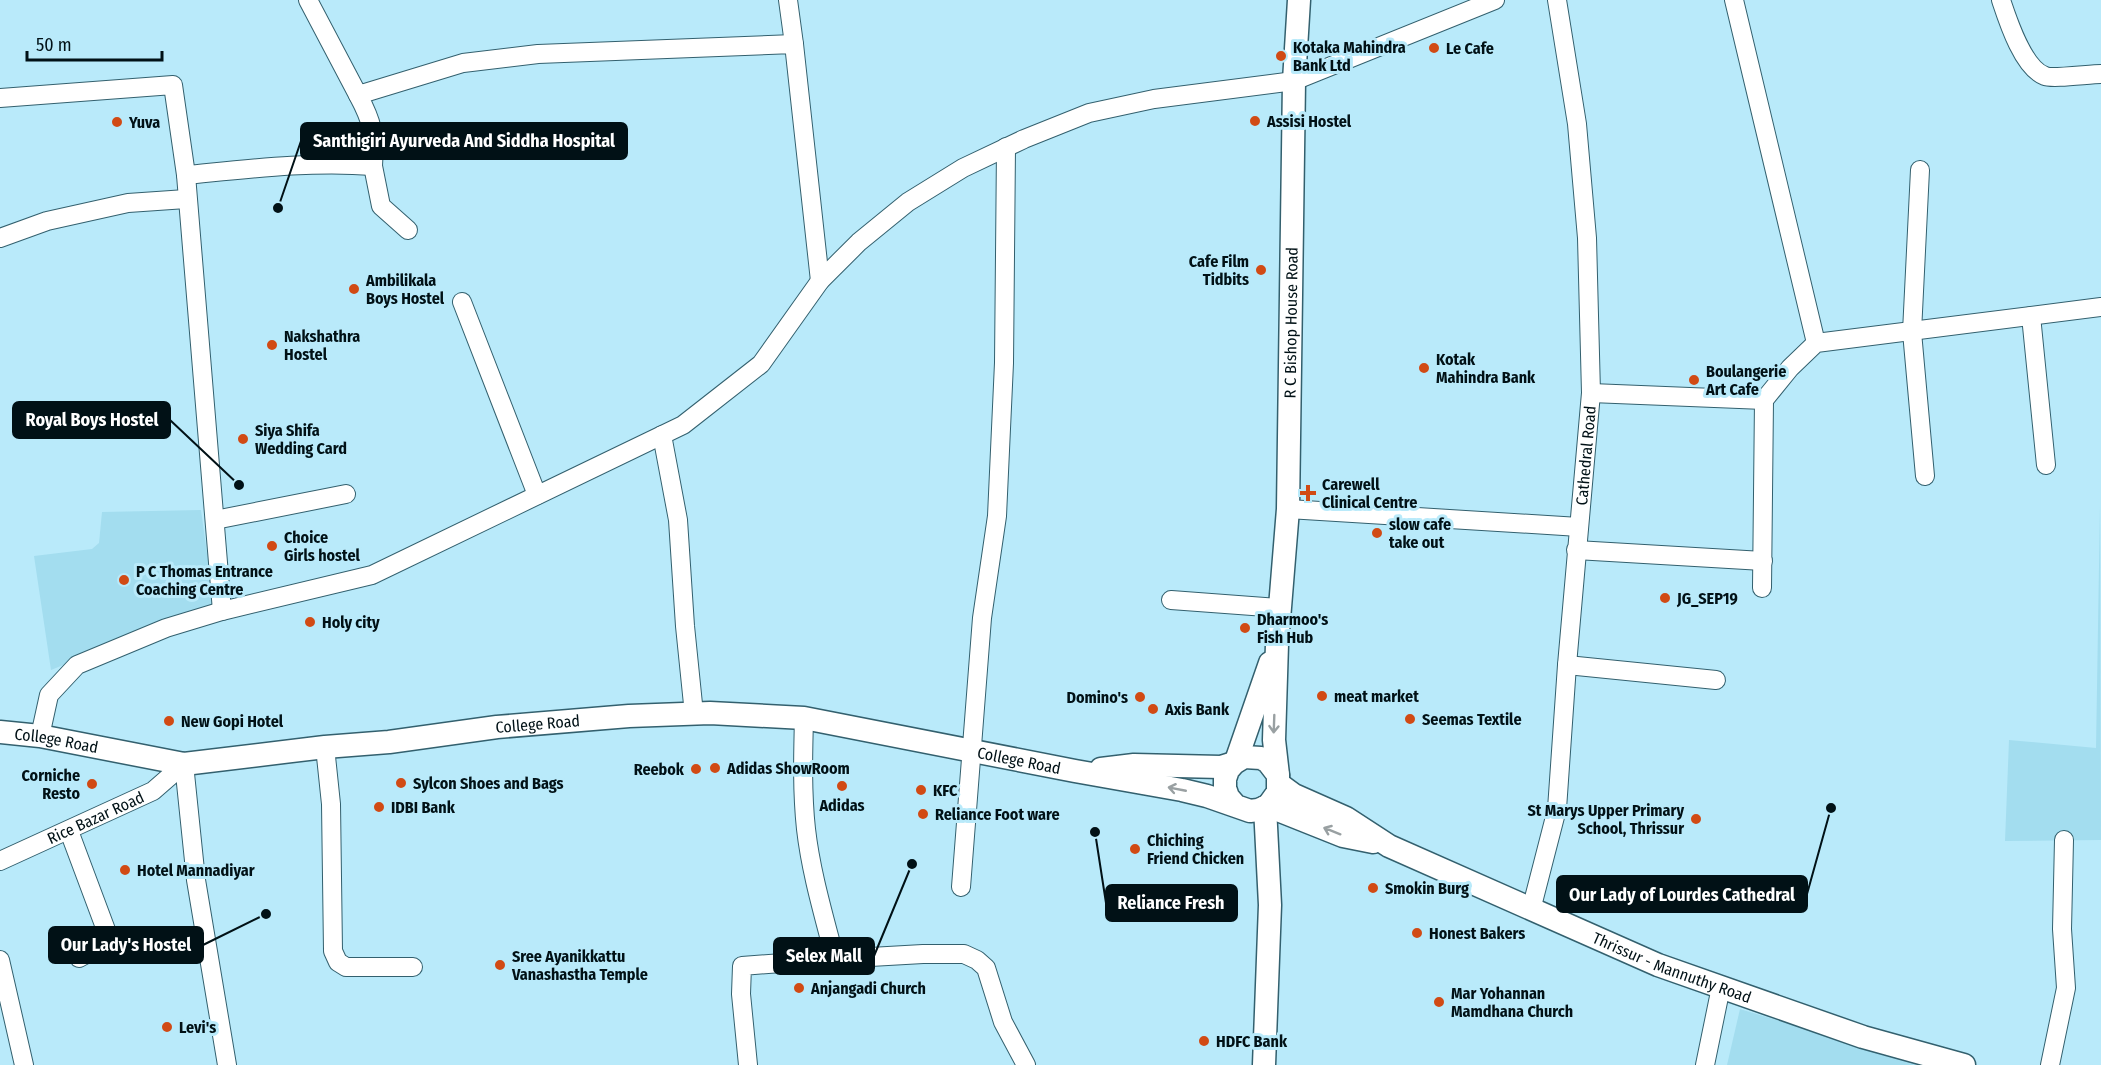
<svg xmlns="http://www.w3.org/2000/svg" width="2101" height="1065" viewBox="0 0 2101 1065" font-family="'Fira Sans Condensed',sans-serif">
<rect width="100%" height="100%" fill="#b9eafa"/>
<g fill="#a3ddef">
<polygon points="2100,506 2101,840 2005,841 2009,740 2096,748"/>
<polygon points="201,510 214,604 51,670 34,556 92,549 99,543 102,512"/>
<polygon points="1740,1009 1925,1065 1727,1065"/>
</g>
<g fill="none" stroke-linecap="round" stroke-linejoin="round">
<defs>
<g id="minor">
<polyline points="308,0 358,95 463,63 538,54 794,44 820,281"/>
<polyline points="788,0 794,44"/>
<polyline points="1734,0 1816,343"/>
<path d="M2001 0C2008 21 2023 68 2045 76 2052 79 2090 74 2101 74"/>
<polyline points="0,98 173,85 186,175 222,611"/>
<polyline points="373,166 381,206 408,230"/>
<polyline points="1920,170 1912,332 1925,476"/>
<path d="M186 175C248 169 311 161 373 166 375 134 373 123 358 95"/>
<polyline points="0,238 47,221 128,203 186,199"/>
<polyline points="462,302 537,495"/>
<polyline points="2031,316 2046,465"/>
<polyline points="1591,393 1764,400"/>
<polyline points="662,435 678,520 685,626 694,714"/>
<polyline points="1288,509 1579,527"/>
<polyline points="215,520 346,494"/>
<polyline points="1576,550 1763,561"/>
<polyline points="1762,588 1764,400 1790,368 1816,343 2101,307"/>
<polyline points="1171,600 1280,608"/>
<polyline points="1567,665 1716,680"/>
<path d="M804 718C803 755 802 792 806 829 811 873 824 916 835 959L923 954H964L977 960 986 968 1003 1022 1026 1065"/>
<polyline points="40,736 49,695 77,665 166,628 222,611 372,575 683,425 761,364 820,281 859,242 908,202 963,168 1024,139 1089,113 1154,99 1294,81 1495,0"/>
<polyline points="325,747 331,804 333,951 338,962 346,967 413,967"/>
<polyline points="184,764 196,880 227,1065"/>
<polyline points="69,831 109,938 105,944 79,958"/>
<path id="s1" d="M0 861 153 791 184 764"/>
<polyline points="961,887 982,618 997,516 1004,363 1006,147"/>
<path id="s2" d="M1531 910 1557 809 1567 665 1591 393 1587 238 1577 124 1557 0"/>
<polyline points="0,960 24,1065"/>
<polyline points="748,1065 741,994 742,966 835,959"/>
<polyline points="1705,1065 1721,987"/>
<polyline points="2050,1065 2066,988 2062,929 2064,840"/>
</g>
<g id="major">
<path id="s3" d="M0 732 40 736 184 764 325 747 389 742 497 727 629 716 710 713 804 718 1075 771 1182 790 1207 796 1250 811 1258 810 1268 806 1278 792V775L1268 762 1261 758 1244 757 1234 763 1228 770 1225 779V788L1228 797 1234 804"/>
<polyline points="1236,761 1270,663"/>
<polyline points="1101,769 1134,765 1221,767 1234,763"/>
<path id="s4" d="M1278 775 1274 740 1277 644 1288 509 1294 81 1299 0"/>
<path id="s5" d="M1279 784 1294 795 1346 818 1389 846 1658 965 1863 1037 1964 1065"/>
<polyline points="1268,806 1343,836 1373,842"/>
<polyline points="1264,1065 1270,905 1265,807"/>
</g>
</defs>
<use href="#minor" stroke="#33606e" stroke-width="20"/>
<use href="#major" stroke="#33606e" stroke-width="25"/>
<use href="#minor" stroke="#fff" stroke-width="18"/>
<use href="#major" stroke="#fff" stroke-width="22"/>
</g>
<defs><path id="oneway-shaft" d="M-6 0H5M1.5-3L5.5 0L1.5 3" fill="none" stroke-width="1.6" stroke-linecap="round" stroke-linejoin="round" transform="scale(1.5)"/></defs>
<g stroke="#99a0a2">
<use href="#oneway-shaft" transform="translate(1274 724) rotate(92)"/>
<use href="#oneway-shaft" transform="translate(1177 789) rotate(-169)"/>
<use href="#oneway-shaft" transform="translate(1332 831) rotate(-158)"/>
</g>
<g fill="#d14a14" stroke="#b9eafa" stroke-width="2">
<circle cx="1434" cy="48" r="6"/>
<circle cx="1281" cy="56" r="6"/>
<circle cx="1255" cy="121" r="6"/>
<circle cx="117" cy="122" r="6"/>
<circle cx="1261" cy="270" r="6"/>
<circle cx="354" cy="289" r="6"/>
<circle cx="272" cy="345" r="6"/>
<circle cx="1424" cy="368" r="6"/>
<circle cx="1694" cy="380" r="6"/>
<circle cx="243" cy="439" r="6"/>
<path d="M1305 484h6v6h6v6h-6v6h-6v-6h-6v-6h6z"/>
<circle cx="1377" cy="533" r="6"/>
<circle cx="272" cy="546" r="6"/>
<circle cx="124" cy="580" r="6"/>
<circle cx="1665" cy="598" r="6"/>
<circle cx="310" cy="622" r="6"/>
<circle cx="1245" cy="628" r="6"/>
<circle cx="1322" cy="696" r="6"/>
<circle cx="1140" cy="697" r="6"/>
<circle cx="1153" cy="709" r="6"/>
<circle cx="1410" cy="719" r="6"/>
<circle cx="169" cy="721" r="6"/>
<circle cx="715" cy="768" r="6"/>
<circle cx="696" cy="769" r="6"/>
<circle cx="401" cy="783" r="6"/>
<circle cx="92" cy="784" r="6"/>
<circle cx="842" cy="786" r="6"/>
<circle cx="921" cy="790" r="6"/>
<circle cx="379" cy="807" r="6"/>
<circle cx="923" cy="814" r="6"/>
<circle cx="1696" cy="819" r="6"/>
<circle cx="1135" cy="849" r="6"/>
<circle cx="125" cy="870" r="6"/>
<circle cx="1373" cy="888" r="6"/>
<circle cx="1417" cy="933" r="6"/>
<circle cx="500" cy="965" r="6"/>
<circle cx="799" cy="988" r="6"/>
<circle cx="1439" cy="1002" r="6"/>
<circle cx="167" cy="1027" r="6"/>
<circle cx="1204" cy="1041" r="6"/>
</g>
<g text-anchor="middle" stroke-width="6" stroke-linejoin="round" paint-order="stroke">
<g font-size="16" font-weight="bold" fill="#011116" stroke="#b9eafa" text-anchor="start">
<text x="1293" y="53">Kotaka Mahindra<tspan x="1293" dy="18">Bank Ltd</tspan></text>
<text x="1446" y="54">Le Cafe</text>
<text x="1267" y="127">Assisi Hostel</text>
<text x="129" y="128">Yuva</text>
<text x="1249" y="267" text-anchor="end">Cafe Film<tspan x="1249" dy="18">Tidbits</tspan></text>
<text x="366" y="286">Ambilikala<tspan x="366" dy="18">Boys Hostel</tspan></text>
<text x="284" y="342">Nakshathra<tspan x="284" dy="18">Hostel</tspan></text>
<text x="1436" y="365">Kotak<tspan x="1436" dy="18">Mahindra Bank</tspan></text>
<text x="1706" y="377">Boulangerie<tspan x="1706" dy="18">Art Cafe</tspan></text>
<text x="255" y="436">Siya Shifa<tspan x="255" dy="18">Wedding Card</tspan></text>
<text x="1322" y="490">Carewell<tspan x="1322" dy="18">Clinical Centre</tspan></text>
<text x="1389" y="530">slow cafe<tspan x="1389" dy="18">take out</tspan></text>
<text x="284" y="543">Choice<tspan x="284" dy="18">Girls hostel</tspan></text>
<text x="136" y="577">P C Thomas Entrance<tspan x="136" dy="18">Coaching Centre</tspan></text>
<text x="1677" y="604">JG_SEP19</text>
<text x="1257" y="625">Dharmoo's<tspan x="1257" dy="18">Fish Hub</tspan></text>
<text x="322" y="628">Holy city</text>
<text x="1334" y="702">meat market</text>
<text x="1128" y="703" text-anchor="end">Domino's</text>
<text x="1165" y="715">Axis Bank</text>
<text x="1422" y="725">Seemas Textile</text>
<text x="181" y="727">New Gopi Hotel</text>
<text x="727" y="774">Adidas ShowRoom</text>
<text x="684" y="775" text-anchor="end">Reebok</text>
<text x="80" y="781" text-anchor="end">Corniche<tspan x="80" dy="18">Resto</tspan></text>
<text x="413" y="789">Sylcon Shoes and Bags</text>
<text x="933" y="796">KFC</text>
<text x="842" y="811" text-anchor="middle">Adidas</text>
<text x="391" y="813">IDBI Bank</text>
<text x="1684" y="816" text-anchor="end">St Marys Upper Primary<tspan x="1684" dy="18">School, Thrissur</tspan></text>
<text x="935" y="820">Reliance Foot ware</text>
<text x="1147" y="846">Chiching<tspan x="1147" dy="18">Friend Chicken</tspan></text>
<text x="137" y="876">Hotel Mannadiyar</text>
<text x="1385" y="894">Smokin Burg</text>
<text x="1429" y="939">Honest Bakers</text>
<text x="512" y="962">Sree Ayanikkattu<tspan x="512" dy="18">Vanashastha Temple</tspan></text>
<text x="811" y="994">Anjangadi Church</text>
<text x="1451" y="999">Mar Yohannan<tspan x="1451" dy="18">Mamdhana Church</tspan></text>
<text x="179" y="1033">Levi's</text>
<text x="1216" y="1047">HDFC Bank</text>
</g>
<g font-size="16" fill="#011116" stroke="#b9eafa">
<text dy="6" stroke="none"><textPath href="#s4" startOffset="453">R C Bishop House Road</textPath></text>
<text dy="6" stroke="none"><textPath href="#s2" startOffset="459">Cathedral Road</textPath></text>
<text dy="6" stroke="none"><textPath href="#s3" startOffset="543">College Road</textPath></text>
<text dy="6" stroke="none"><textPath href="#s3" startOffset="57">College Road</textPath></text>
<text dy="6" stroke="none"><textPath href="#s3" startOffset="1029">College Road</textPath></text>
<text dy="6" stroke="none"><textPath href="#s1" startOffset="105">Rice Bazar Road</textPath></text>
<text dy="6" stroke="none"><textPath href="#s5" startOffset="435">Thrissur - Mannuthy Road</textPath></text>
</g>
</g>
<path fill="none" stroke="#011116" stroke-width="2" d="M278 208L301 141M239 485L170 420M1831 808L1807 894M1095 832L1106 903M266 914L203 945M912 864L874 956"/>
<g fill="#011116" stroke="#b9eafa" stroke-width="2">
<circle cx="278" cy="208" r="6"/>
<circle cx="239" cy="485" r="6"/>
<circle cx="1831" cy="808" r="6"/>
<circle cx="1095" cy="832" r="6"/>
<circle cx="266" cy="914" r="6"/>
<circle cx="912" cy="864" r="6"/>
</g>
<g fill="#011116" stroke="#011116" stroke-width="2">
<rect x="301" y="123" width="326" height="36" rx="6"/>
<rect x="13" y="402" width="157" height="36" rx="6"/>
<rect x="1557" y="876" width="250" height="36" rx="6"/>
<rect x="1106" y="885" width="131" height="36" rx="6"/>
<rect x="49" y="927" width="154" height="36" rx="6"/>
<rect x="774" y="938" width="100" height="36" rx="6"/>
</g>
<g font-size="18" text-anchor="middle" font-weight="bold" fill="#fff">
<text x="464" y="147">Santhigiri Ayurveda And Siddha Hospital</text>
<text x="92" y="426">Royal Boys Hostel</text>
<text x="1682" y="901">Our Lady of Lourdes Cathedral</text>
<text x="1171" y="909">Reliance Fresh</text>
<text x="126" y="951">Our Lady's Hostel</text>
<text x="824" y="962">Selex Mall</text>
</g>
<path d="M27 51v9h135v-9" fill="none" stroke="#011116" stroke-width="3"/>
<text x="36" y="51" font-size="18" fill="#011116" stroke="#b9eafa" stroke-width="4.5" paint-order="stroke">50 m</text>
</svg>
